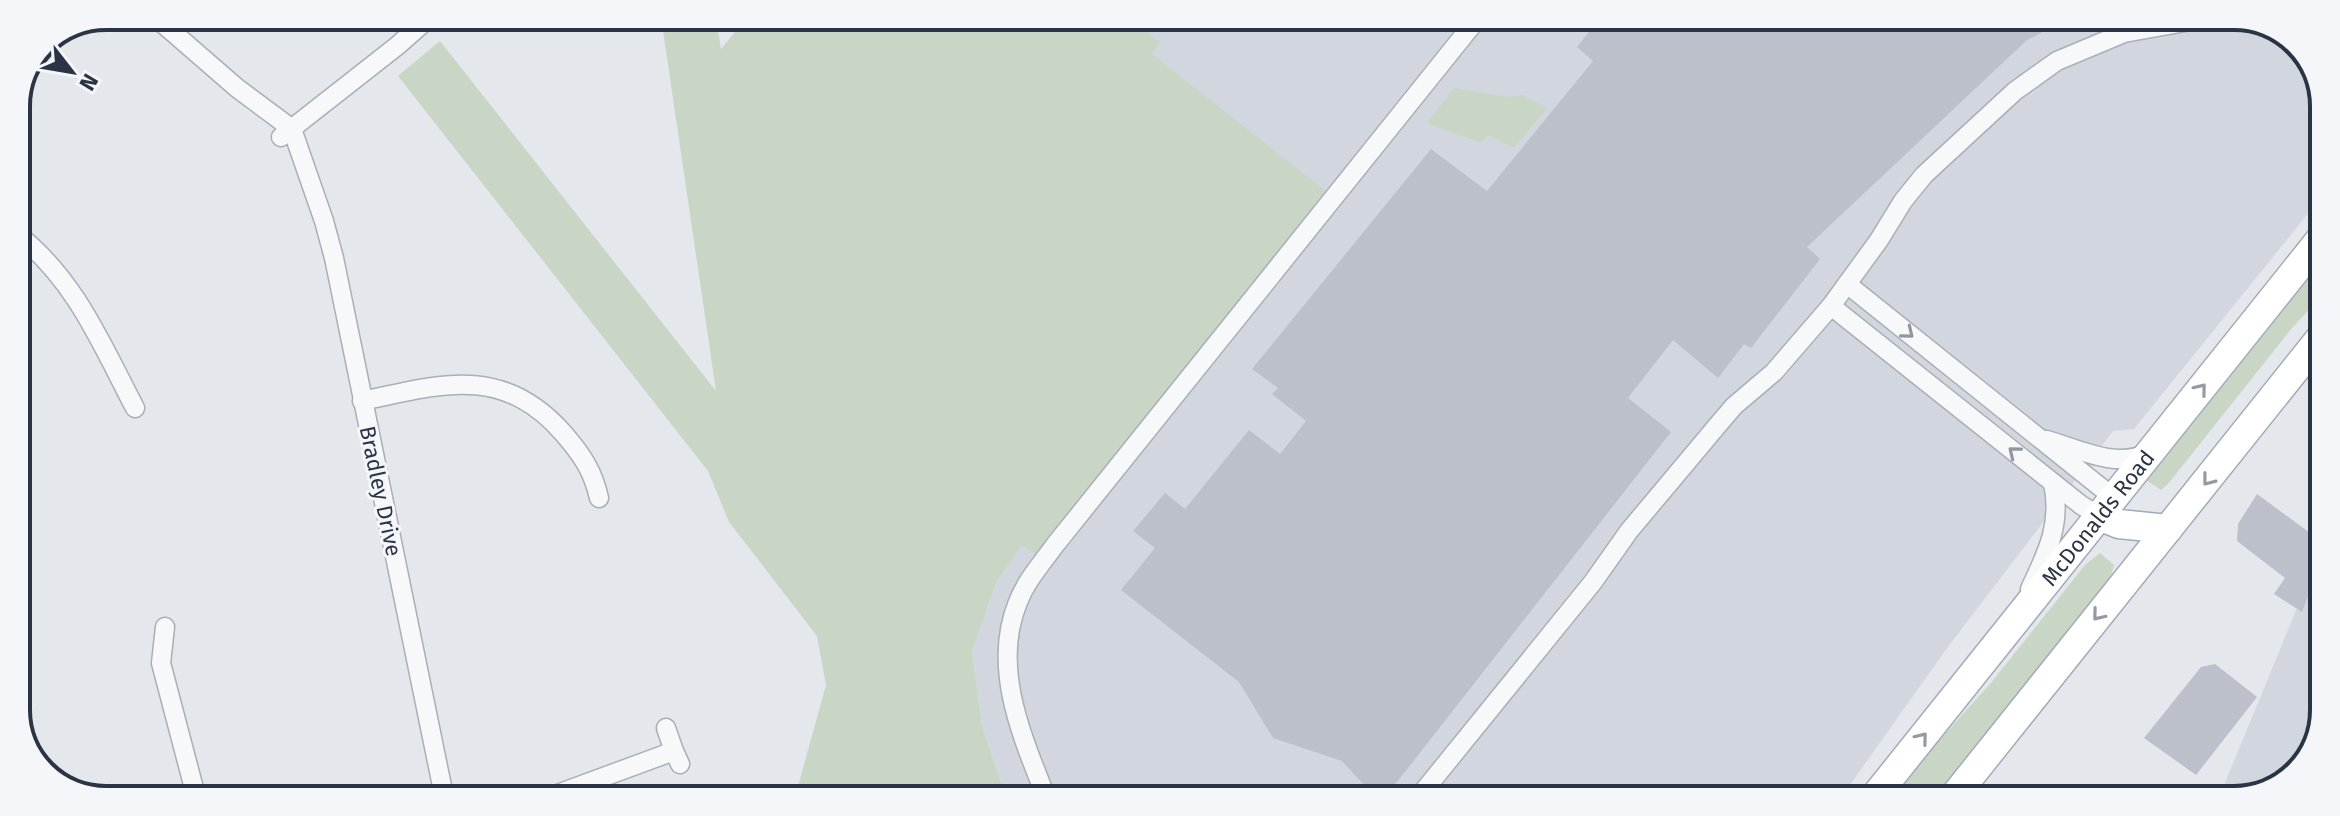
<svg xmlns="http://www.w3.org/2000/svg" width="2340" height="816" viewBox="0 0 2340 816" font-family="'Fira Sans',sans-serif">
<rect width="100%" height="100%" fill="#e4e7ec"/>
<g fill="#d2d6de">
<polygon points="1159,18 2263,21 2305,51 2324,99 2323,195 2134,429 2113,431 1947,648 1840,799 1006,797 982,725 972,652 996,583 1022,544 1036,554 1151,54 1147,33"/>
<polygon points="2321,550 2319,739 2289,782 2235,800 2218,800"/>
</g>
<g fill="#c9d6c5">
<polygon points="661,17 716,17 721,49 747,17 1159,18 1148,33 1160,43 1152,54 1327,192 1151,416 1036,555 1022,545 996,583 972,652 982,725 1006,797 795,797 826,685 817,636 729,522 708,471 398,76 440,41 716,391"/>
<polygon points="1454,88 1509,97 1523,95 1547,108 1514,148 1488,135 1481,143 1427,123"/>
<polygon points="2323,252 2322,296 2292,328 2168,484 2161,490 2146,480 2148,474"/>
<polygon points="2100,553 2114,565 2110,579 1941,799 1886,799 1990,684 2085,565"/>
</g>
<g fill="#bbc0ca">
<polygon points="1599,19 2066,20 2027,40 1807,247 1820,259 1751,348 1744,344 1718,378 1673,340 1628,398 1671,432 1397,782 1375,797 1342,761 1273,738 1239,682 1121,590 1155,548 1133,531 1165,493 1185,509 1249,430 1280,454 1306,421 1272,394 1278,388 1252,369 1431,149 1487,191 1593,61 1577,47"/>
<polygon points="2257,494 2321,541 2321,563 2302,612 2274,594 2285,578 2237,541 2238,524"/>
<polygon points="2215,664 2257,697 2196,775 2144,738 2201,667"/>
</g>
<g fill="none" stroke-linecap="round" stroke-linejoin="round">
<defs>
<g id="street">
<polyline points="154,16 237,88 292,129 324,221 334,258 444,796"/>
<polyline points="281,137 397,46 430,17"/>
<path d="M16 233C75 279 101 343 135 408"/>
<polyline points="1847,284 2114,498"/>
<polyline points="1831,306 2081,505 2099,516"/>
<path d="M362 401C441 384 503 364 564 434 582 455 593 471 599 498"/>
<path d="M2047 440C2079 449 2117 470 2149 452"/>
<path d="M2030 589C2047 553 2062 524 2053 483"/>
<polyline points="165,627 161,663 196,796"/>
<polyline points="666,728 674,751"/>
<polyline points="552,796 674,751 680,764"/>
<path d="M1046 797C1022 736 991 667 1018 602 1026 581 1042 563 1055 545L1477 19"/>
<polyline points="1418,798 1593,582 1629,531 1717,426 1734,406 1774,372 1831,306 1879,240 1903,201 1924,175 2015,91 2057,61 2124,33 2196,20"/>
</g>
<g id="primary">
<polyline points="2099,516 2119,524 2168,529"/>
<path id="s1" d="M1873 799 2323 236"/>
<polyline points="1952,799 2322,336"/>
</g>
</defs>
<use href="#street" stroke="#a9aeb7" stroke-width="21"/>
<use href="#primary" stroke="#a3abb8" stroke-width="31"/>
<use href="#street" stroke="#f7f8fa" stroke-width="18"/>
<use href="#primary" stroke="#fff" stroke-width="28"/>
</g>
<defs><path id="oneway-chevron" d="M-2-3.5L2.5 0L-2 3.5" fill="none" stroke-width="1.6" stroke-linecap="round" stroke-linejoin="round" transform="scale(2)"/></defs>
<g stroke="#9196a0">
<use href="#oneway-chevron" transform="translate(1908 333) rotate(39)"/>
<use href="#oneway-chevron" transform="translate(2014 452) rotate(-141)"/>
</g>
<g stroke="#959aa2">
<use href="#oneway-chevron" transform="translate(2201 389) rotate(-51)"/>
<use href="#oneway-chevron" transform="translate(2208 480) rotate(128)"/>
<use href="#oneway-chevron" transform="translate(2098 615) rotate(129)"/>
<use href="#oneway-chevron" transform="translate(1922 738) rotate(-51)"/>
</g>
<g text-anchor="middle" stroke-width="6" stroke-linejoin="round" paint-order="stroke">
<g font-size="22" fill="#2b3445" stroke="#f4f6f9">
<text transform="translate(381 491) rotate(78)" y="8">Bradley Drive</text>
<text dy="8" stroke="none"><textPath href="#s1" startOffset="360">McDonalds Road</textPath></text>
</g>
</g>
<path d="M0 0H2340V816H0ZM106 30H2234A76 76 0 0 1 2310 106V710A76 76 0 0 1 2234 786H106A76 76 0 0 1 30 710V106A76 76 0 0 1 106 30Z" fill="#f4f6f9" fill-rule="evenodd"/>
<path fill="none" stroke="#2b3445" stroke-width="4" d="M106 30H2234A76 76 0 0 1 2310 106V710A76 76 0 0 1 2234 786H106A76 76 0 0 1 30 710V106A76 76 0 0 1 106 30Z"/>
<g transform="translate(72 72) rotate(121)" stroke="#f4f6f9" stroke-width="6" paint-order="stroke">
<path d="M0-6L14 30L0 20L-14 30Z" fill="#2b3445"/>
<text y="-12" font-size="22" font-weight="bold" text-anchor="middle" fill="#2b3445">N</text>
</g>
</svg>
